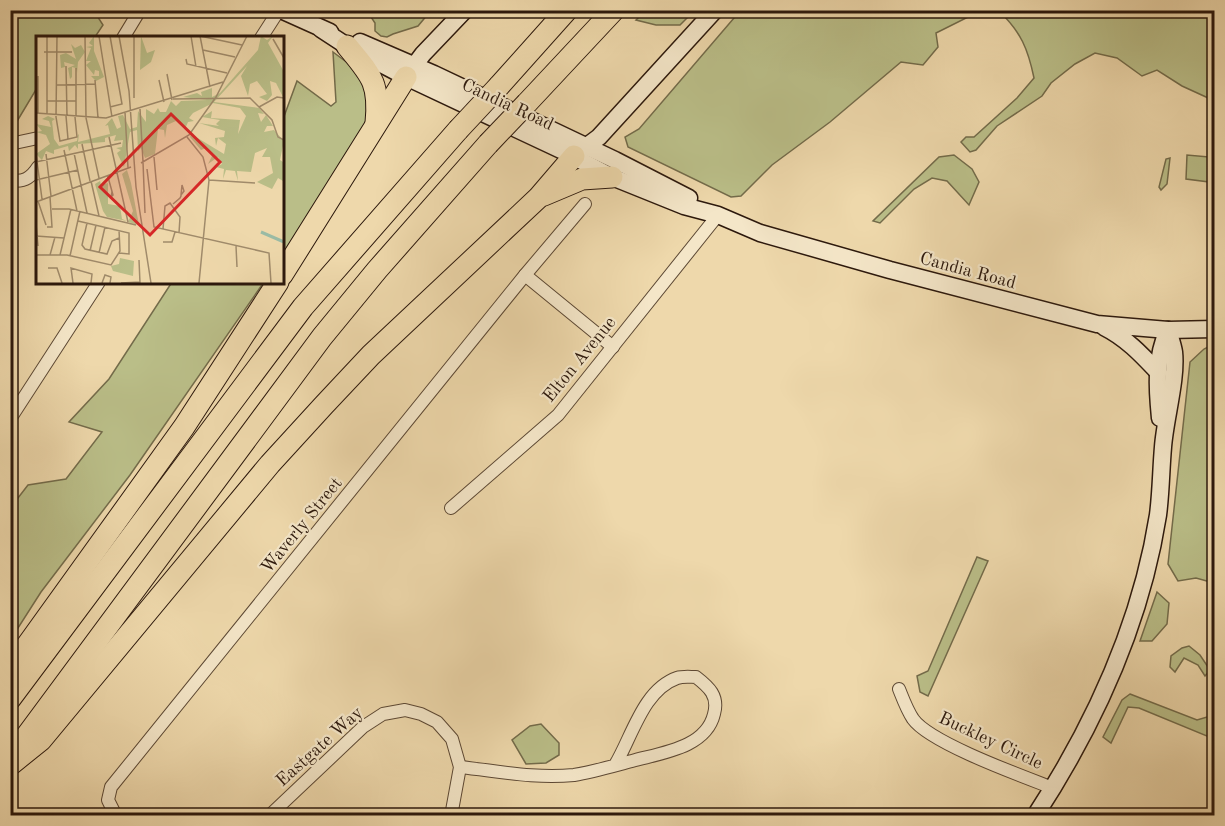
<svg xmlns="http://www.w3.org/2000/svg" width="1225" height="826" viewBox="0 0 1225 826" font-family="'Old Standard TT',serif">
<rect width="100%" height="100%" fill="#eed8ab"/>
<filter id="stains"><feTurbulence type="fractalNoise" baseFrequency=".00333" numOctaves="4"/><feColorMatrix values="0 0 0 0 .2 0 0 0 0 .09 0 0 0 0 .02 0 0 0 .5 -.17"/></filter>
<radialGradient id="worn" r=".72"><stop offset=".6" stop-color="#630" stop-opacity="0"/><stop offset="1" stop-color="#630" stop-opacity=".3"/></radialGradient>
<g fill="#babe88" stroke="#736b4a" stroke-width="1.5">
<polygon points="10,11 94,11 103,25 95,37 38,38 37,88 16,123 11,124"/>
<polygon points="371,11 371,10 436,11 434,14 428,14 418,26 393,34 387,37 381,36 375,31 375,23 369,14"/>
<polygon points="645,11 645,10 694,11 680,25 656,25 636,20"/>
<path d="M740 11H1214V113L1210 100 1206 97 1182 86 1157 70 1142 76 1117 58 1095 53 1075 64 1051 83 1042 96 997 126 976 150 970 152 961 142 966 137H974L1017 98 1034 78C1028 49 1021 32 999 11L972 15 936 33 938 47 923 65 901 62 830 122 772 165 741 196 731 197 628 147 625 137 639 129Z"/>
<polygon points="333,52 353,67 368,87 366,124 282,256 282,122 297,81 331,106 336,102"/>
<polygon points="1214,152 1214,189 1209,182 1186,179 1187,155 1209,157"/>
<polygon points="954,155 972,169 979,182 969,205 947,181 932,178 914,189 880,223 873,221 939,157"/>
<polygon points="1170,158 1167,184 1161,190 1159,187 1166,159"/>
<polygon points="172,282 264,282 130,475 41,592 11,639 11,507 28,485 66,479 102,432 69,422 109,379"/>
<polygon points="1214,344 1214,367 1212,370 1214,372 1214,583 1196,578 1178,581 1168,564 1190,362 1204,349"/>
<polygon points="977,557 988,561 928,696 920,692 917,676 928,671"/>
<polygon points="1157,592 1169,603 1167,624 1152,641 1140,641"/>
<polygon points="1189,646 1200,655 1210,670 1205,676 1198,665 1184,658 1175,672 1170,667 1171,656 1182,648"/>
<polygon points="1130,694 1197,720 1214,715 1214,739 1139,708 1128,707 1111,743 1103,737 1122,700"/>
<polygon points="541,724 559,743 559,755 546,763 526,764 512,740 530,726"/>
</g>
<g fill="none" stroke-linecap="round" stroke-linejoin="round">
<defs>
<g id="street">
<polyline points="123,38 140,10"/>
<polyline points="261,38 279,10"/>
<polyline points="10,144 38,138"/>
<path d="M10 180C23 183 31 178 38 167"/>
<polyline points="525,275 613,347"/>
<polyline points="10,419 99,282"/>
<polyline points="451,508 558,415 718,215"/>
<path d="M899 689C903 699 907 710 913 719 930 743 1022 776 1053 788"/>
<path d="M460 767C498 771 535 779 574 775 593 772 613 766 632 761 661 753 706 748 714 714 719 696 709 687 696 677 690 677 683 676 677 678 643 690 632 737 615 765"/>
<polyline points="116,816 108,800 111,787 525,275 585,204"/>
<polyline points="269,816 363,727 383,714 405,710 421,714 437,722 452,739 460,767 451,816"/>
</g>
<g id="secondary">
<polyline points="281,10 330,32"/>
<polyline points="321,29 347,46 406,77 561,150 612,177 684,206 718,215 760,233 890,270 1097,324 1168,330 1214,329"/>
<polyline points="360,42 434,74 615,160 689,198"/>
<polyline points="408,74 423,54 465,10"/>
<polyline points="579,152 599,137 715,10"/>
<path d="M1104 327C1126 338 1141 354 1158 372"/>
<path d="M1160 418C1157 388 1155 358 1168 330"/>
<path d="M1035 816C1095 724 1141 623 1158 515 1161 492 1161 470 1163 447 1165 419 1177 379 1174 352 1173 345 1170 337 1168 330"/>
</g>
<g id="highway">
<path d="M347 46C371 75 380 83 376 123"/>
<polyline points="499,86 567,10"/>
<polyline points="527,103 614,10"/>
<polyline points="544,195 582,179 612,177"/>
<polyline points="282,275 406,77"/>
<polyline points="10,669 184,427 278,282"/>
<polyline points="10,699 303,307 458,130"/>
<polyline points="13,754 322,337 377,270 488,144"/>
<polyline points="10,765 41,740 270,464 324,405 371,355 538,198 574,156"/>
</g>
</defs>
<use href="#street" stroke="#5c4834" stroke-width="14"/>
<use href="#secondary" stroke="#2c180c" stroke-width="19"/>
<use href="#highway" stroke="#2c180c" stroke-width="23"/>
<use href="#street" stroke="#f4e6c8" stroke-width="12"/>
<use href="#secondary" stroke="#f4e6c8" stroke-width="16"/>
<use href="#highway" stroke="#eed8ab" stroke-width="21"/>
<defs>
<g id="highway-bridge">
<polyline points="458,130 499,86"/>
<polyline points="488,144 527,103"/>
</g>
</defs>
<use href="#highway-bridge" stroke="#2c180c" stroke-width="23" stroke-linecap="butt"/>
<use href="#highway-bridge" stroke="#eed8ab" stroke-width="21"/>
</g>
<g text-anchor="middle" stroke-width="4.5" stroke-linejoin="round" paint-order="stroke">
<g font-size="18" fill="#2c180c" stroke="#f4e6c8">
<text transform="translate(508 104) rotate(25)" y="6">Candia Road</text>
<text transform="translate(968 270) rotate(15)" y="6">Candia Road</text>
<text transform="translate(579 359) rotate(-51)" y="6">Elton Avenue</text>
<text transform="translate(301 525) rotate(-51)" y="6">Waverly Street</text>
<text transform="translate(991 740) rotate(25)" y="6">Buckley Circle</text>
<text transform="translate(319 746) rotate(-42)" y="6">Eastgate Way</text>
</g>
</g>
<g transform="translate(36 36)">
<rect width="248" height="248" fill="#eed8ab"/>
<path d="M58 0V15L68 41 60 45 55 40H63V35L59 34 58 39 50 29 55 25H50L55 12 50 11 57 10 53 7ZM105 0 111 17 119 14 115 26 104 34ZM225 0 231 4 237 0 232 7 247 34V61L240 47 234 45 236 59 231 65 223 61 231 58 221 45 214 48 212 60 205 40 211 30 178 66 223 72 228 78 222 77 225 86 230 79 237 90H231L228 96 238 94 248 105 244 124 247 126V145L242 142 236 153 221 146 237 137 234 121H226L231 112 219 117 215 136 201 135 202 145 199 135 190 134 187 143 188 133 180 131 186 128 182 121 172 128 177 118 170 112 165 114 154 101 155 98 188 118 190 108 182 102 180 110 179 102 188 101 189 95 163 87 183 90 180 88 184 84 166 81 176 75 175 82 204 84 202 98 210 80 204 72 177 67 157 77 153 82 158 85 152 86 149 93 140 85 131 89 129 102 128 94 122 93 119 118 109 122 105 112 102 115 101 94 94 96 88 131 81 117 85 114 80 112 86 111 87 104 78 105 80 99 69 102V106L42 108V113L39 109 33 115 32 110 18 114V118L10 115 6 124 0 118 14 108 10 99 0 96 6 95 0 88 15 91 13 85 6 83 12 80 19 83 16 85 18 103 23 110 41 105 42 99 43 98 42 106 74 98 72 89 69 90 76 82 81 93 85 91 82 80 87 79 94 93 101 91 102 75 110 86V73L118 78 122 72 124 76H130L135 65 140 70 145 65 171 64 147 61 161 57 166 60 165 56 176 52V61L184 57 222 14ZM35 8 39 12 45 9 49 16 42 26 41 37 40 32 36 31V41L34 43 32 32 39 29 28 26 29 31 25 32 24 19 30 17 40 23ZM91 134 95 147 103 189 92 186 97 175 86 138ZM64 145 65 149 72 147V168L84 170 86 183 91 185 71 181 67 175 59 148ZM84 222 98 225 97 240 77 235 75 230 83 228Z" fill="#babe88"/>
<path fill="none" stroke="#9abba5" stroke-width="3" d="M225 196 248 206"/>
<path fill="none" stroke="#a08b6b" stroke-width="1.5" d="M11 0V78M21 0 20 81 24 105 41 101 39 81M49 0 50 82 63 142M63 0 76 81M74 0 86 68 74 71M83 0 93 55 100 151 115 247M155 0 160 31M237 3 248 22M167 14 199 21M8 16H36M150 23 151 28 191 37M30 30 31 80M40 32V81M131 38 136 64M2 40V77M59 44 62 82M123 44 128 66M21 49 59 48M174 51 164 0 206 9M98 62V0M137 63 214 62 236 84 242 101 248 104M11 65H40M223 71 241 61 248 62M104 73 107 126M89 76 92 132M0 77 70 82 187 46M30 80 32 103M73 101 92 186M151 101 167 121 173 144 163 247M46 108 54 145M28 114 41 175M38 117 51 177M0 118 6 163M10 118 15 160M118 121 121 154M0 126 85 107M107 126 109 177M105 127 153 99 180 61 211 0M111 133 118 191 233 217 235 247M72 139V141L77 159 75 161 76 156M0 144 42 134M173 144 219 147M55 145 63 180M2 165 10 189M0 166 95 131M137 168 144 162 145 160V159L148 155 146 149 145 159M16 173H33L100 189M42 185 93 197V218L83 217M51 187 46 209 49 213 71 218 76 205 83 202M0 188 2 210M11 191H16L14 161M127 193 129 170 134 167 144 181 143 197M0 200 28 202M127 206H136L139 196M200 210 201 231M54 215 60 189M63 217 69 191M0 219H31L75 229 84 215 83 194M14 219 19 201M24 219 35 173M34 220 44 175M103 224 104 247M12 232H21L26 247M37 247 35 232 56 238 55 247M66 247 69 239 75 241 74 247M85 247 104 246"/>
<path fill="#d62828" fill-opacity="0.15" stroke="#d62828" stroke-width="3" d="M135 78 184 126 114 199 64 151Z"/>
<rect width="248" height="248" fill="none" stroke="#2c180c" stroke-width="3"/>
</g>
<rect width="1225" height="826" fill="none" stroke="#eed8ab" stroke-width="36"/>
<rect x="12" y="12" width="1201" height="802" fill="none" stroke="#2c180c" stroke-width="3"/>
<rect x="18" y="18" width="1189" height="790" fill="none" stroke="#2c180c" stroke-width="1.5"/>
<rect width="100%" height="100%" filter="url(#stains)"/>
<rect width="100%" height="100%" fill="url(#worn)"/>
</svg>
